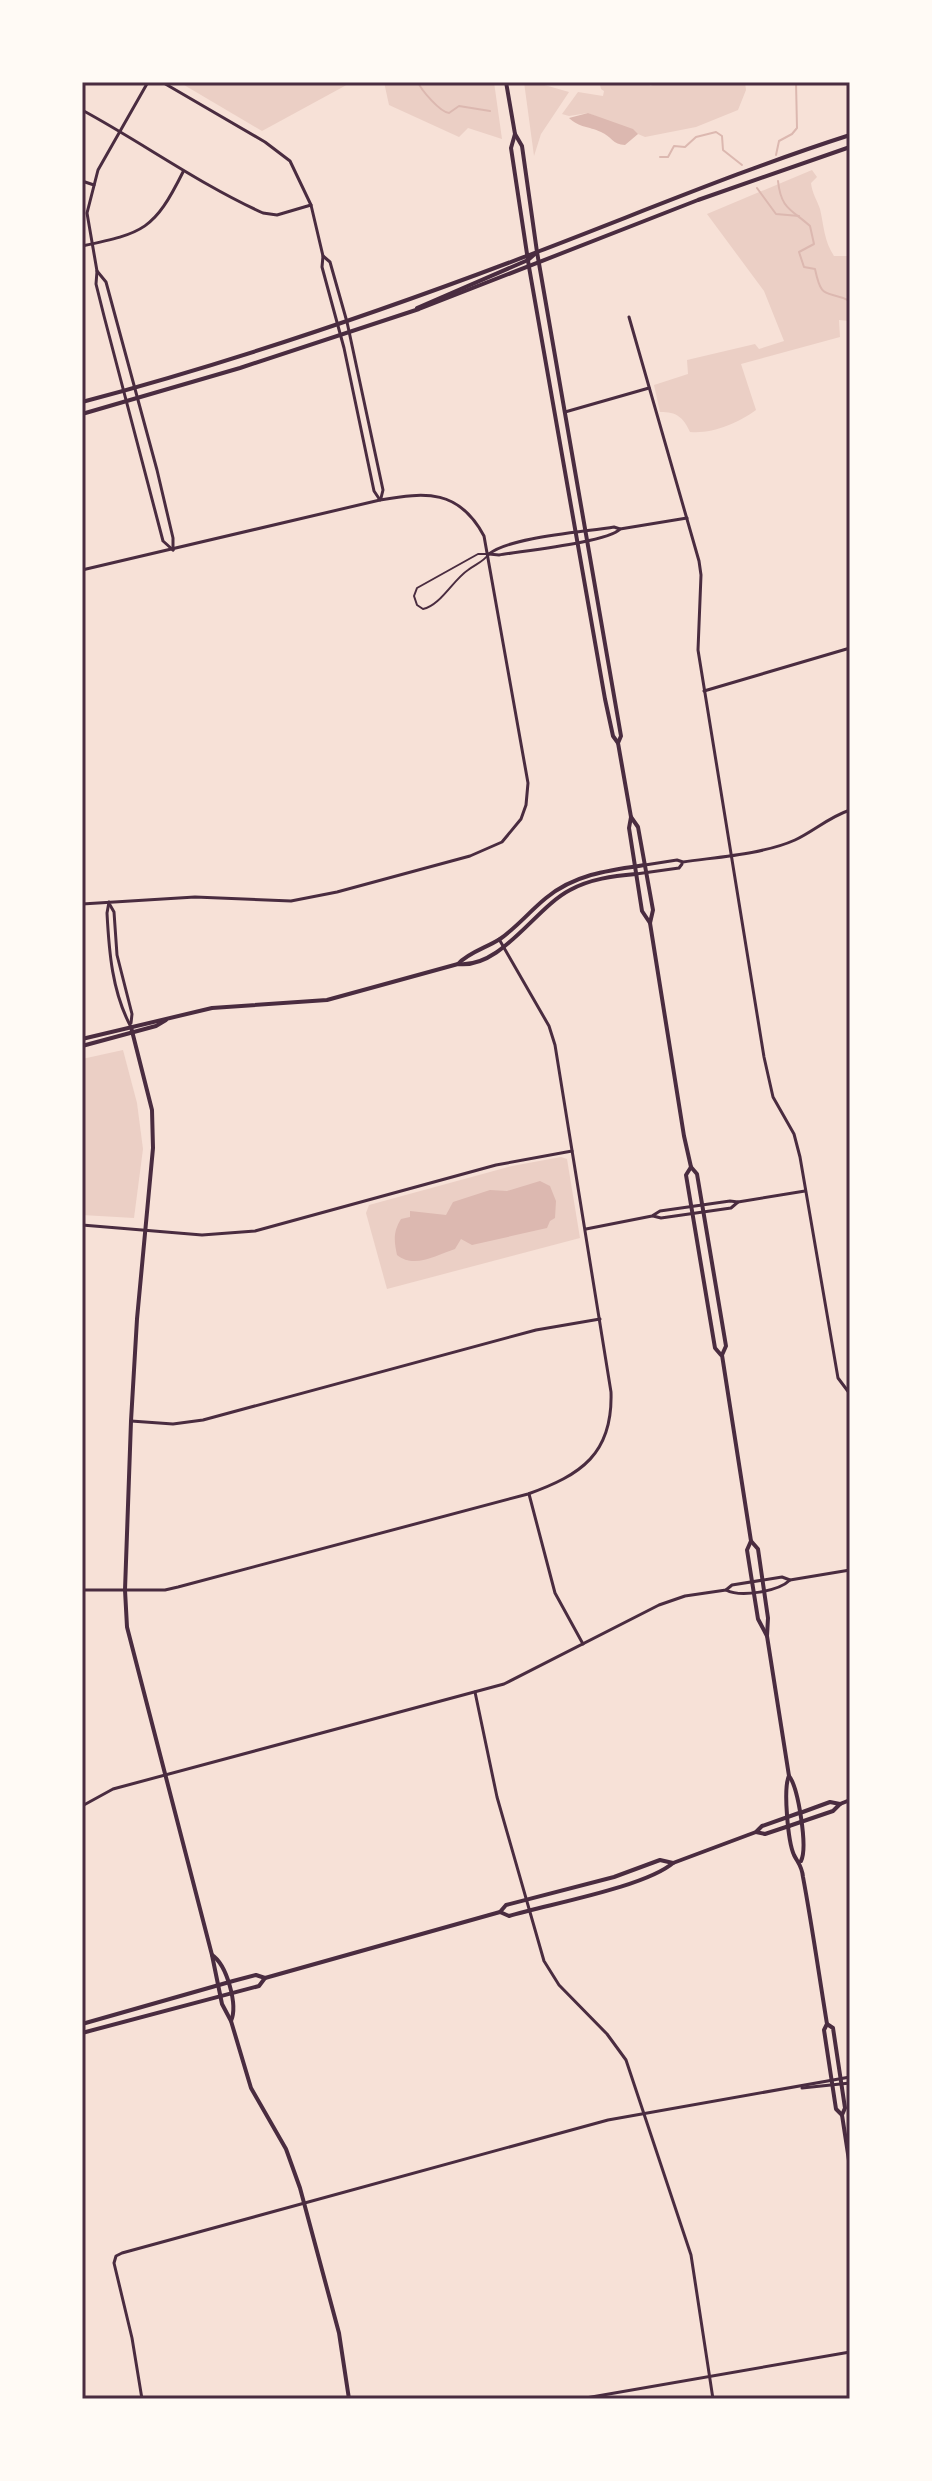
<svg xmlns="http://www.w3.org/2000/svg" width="932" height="2481" viewBox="0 0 932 2481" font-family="Lato,sans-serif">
<rect width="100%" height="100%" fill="#f7e1d7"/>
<g fill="#ebcfc5">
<polygon points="179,82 352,82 262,131"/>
<polygon points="384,82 494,82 502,139 468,128 459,137 389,105"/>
<polygon points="524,82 534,82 569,92 541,134 534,156"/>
<polygon points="610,82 649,82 650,86 661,82 745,82 746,90 738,110 696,127 645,137 588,113 569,116 562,114 578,92 603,96 604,91 601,89 600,85"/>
<path d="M812 170 817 177 811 183C812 193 817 200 820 209 824 226 824 241 834 256H850V321L839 320 840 337 741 364 756 410C738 423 713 434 690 432 683 417 677 412 660 412L654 385 688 374 687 360 755 344 759 349 784 341 764 291 707 214Z"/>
<polygon points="123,1050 137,1103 143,1149 134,1218 82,1215 82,1059"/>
<polygon points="561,1157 567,1159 580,1238 387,1289 366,1213 369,1205 512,1166"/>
</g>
<g fill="#dcb8b0">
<path d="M588 113 633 129 638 134 625 145C613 145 611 136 601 132 588 126 580 128 569 118Z"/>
<path d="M540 1181 550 1186 556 1201 555 1218 550 1221 547 1228 472 1245 461 1239 455 1249C437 1255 414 1269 397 1255 394 1241 393 1232 401 1219L410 1217V1211L446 1215 453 1202 490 1190 507 1191Z"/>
</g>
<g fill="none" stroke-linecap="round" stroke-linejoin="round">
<g stroke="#dcb8b0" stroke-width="2">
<path d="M418 82C421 90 440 112 449 113L459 106 490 111"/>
<polyline points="776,155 779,141 792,134 797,128 796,82"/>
<polyline points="660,157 668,157 674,146 685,147 696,137 716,132 722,136 723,150 742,165"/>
<path d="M778 181C781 209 791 209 810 226L814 244 799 252 804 267 815 269C822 302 826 289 850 301"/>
<polyline points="757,188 776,214 799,216"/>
</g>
<path stroke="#4a2c40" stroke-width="2" d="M478 554H489C483 562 476 564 468 570 453 580 440 606 423 609L417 605 414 596 417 588Z"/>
<g stroke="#4a2c40" stroke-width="3">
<polyline points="148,82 98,170 87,213 97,271 96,284 104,316 163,541 173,550"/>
<polyline points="162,82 265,142 290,161 311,205 323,256 322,267 344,348 374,491 380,500"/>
<path d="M82 110C143 143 199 184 263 213L277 215 311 205"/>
<polyline points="82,181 94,185"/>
<path d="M82 246C144 233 154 230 183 172"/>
<polyline points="323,256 330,262 347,322 383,490 381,498"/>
<polyline points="97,271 106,282 157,470 173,538 173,550"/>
<polyline points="629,317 699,561 701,575 698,650 764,1057 773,1097 794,1134 800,1157 838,1378 850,1394"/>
<polyline points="565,412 649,388"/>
<path d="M489 554C510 537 584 532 614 527L620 529 687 518"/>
<path d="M489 554 499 555C522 551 609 542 620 529"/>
<path d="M82 570 380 500C426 492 459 489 484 536L528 783 526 805 521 819 502 842 470 856 337 892 291 901 195 897 82 904"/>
<polyline points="704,691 850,648"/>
<path d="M645 865 677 860 683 862C717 857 764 854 795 840 814 831 829 817 850 810"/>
<polyline points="636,874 679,868 682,864"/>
<path d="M109 902 107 913C109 951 112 992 131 1027"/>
<polyline points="110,905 114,912 117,955 132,1014 131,1023"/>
<polyline points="653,1216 661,1218 731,1208 738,1202"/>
<polyline points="82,1225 202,1235 255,1231 496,1165 572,1151"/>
<polyline points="586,1229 652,1216 660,1211 730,1201 738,1202 805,1191"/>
<polyline points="131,1421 173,1424 203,1420 536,1330 600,1319"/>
<polyline points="529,1494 555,1593 583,1644"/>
<path d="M82 1590H165L178 1587 528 1494C581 1475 613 1454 611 1392L555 1045 549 1026 499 939"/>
<path d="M726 1590C741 1598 779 1591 790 1580"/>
<polyline points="475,1692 497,1797 544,1961 559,1985 607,2034 626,2060 691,2255 713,2399"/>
<polyline points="82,1806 113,1789 504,1684 659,1605 685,1596 726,1590 732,1585 782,1577 790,1580 850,1570"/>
<polyline points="802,2088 850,2083"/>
<polyline points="142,2399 132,2338 114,2263 116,2256 122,2253 608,2120 850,2077"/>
<polyline points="580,2399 850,2352"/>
</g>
<g stroke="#4a2c40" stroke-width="4">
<path d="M458 964C469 952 486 948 500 939 517 927 530 911 546 898 575 874 610 870 645 865"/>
<polyline points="131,1027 152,1110 153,1148 137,1319 131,1421 125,1590 127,1627 212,1955 222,2004 231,2021 251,2088 286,2149 300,2188 339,2333 349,2399"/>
<path d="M82 1039 212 1008 327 1000 458 964C501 969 535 908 570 890 590 879 613 876 636 874"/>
<polyline points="82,1046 156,1026 166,1020"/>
<polyline points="800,1813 830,1802 840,1804"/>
<polyline points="789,1826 833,1811 840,1804 850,1800"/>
<path d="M212 1955C227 1965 238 2005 231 2021"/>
</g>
<g stroke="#4a2c40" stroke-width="4">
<polyline points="506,82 515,134 522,146 537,252 621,736 618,743"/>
<polyline points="515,134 511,148 529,267 605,699 613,736 618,743 631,817 629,828 642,911 650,923"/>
<polyline points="417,308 528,260 536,253"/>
<path d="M82 402C237 361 388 309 537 252 642 212 744 169 850 135"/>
<polyline points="82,414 240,368 419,309 698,200 850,147"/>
<polyline points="631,817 638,827 653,910 650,923 684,1136 691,1167 697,1174 726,1346 722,1355 751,1541 747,1550 758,1619 767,1636"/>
<polyline points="691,1167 686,1175 715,1348 721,1355"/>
<path d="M751 1541 758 1549 768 1618 767 1636 789 1776C783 1788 788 1842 794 1855 798 1863 802 1866 803 1877 812 1925 819 1975 827 2024L824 2030 836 2109 842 2115"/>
<path d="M789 1776C798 1787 808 1847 801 1861"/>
<polyline points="756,1832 765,1834 789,1826"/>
<path d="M500 1912 509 1916C549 1904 645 1887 673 1863L756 1832 762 1826 799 1813"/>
<polyline points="82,2024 233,1981 256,1975 265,1978 500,1912 506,1905 614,1877 660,1860 673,1863"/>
<polyline points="827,2024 833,2028 845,2108 842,2115 850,2167"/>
<polyline points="82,2033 259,1986 265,1978"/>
</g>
</g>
<rect width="932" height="2481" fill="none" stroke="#fffaf5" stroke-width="168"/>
<rect x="84" y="84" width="764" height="2313" fill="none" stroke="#4a2c40" stroke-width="3"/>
</svg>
